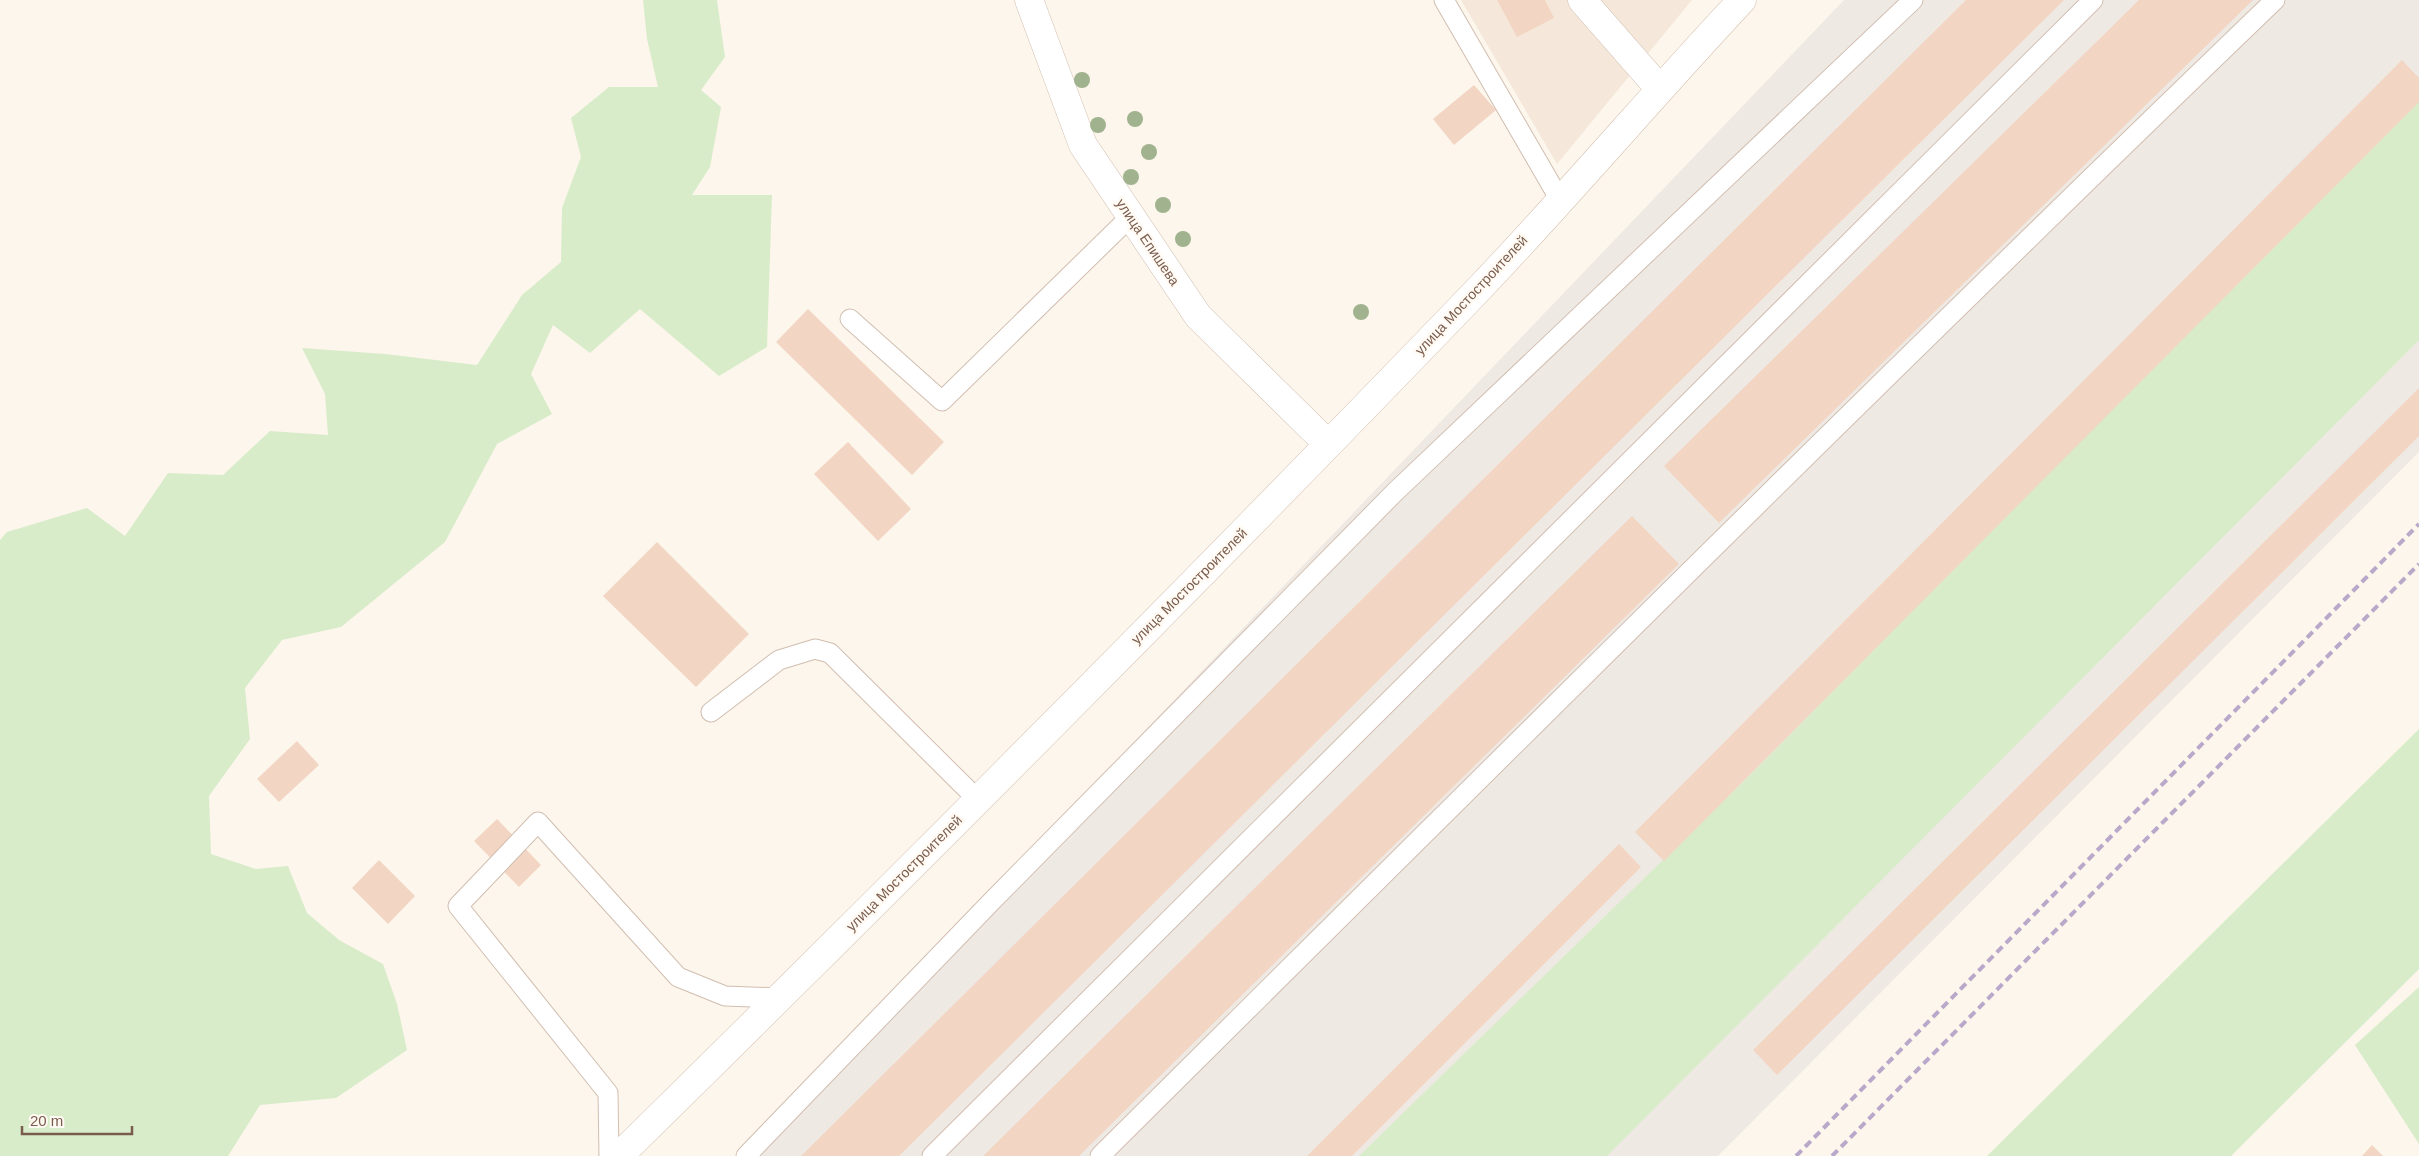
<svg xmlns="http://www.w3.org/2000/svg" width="2419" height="1156" viewBox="0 0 2419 1156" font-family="Helvetica,sans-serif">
<rect width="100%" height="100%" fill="#fdf6ec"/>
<polygon fill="#f5e8da" points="1461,0 1692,0 1557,164"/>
<polygon fill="#efe9e4" points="1844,0 2419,0 2419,452 1718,1156 738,1156"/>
<g fill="#d8ecc9">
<polygon points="643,0 717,0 725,57 701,90 721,107 710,167 692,195 772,195 767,347 719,376 640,309 590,353 553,325 531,374 552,414 497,444 445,542 341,627 282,640 245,688 250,739 209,796 211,854 256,869 288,866 307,913 339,940 383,964 397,1004 407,1050 336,1098 260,1105 228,1156 0,1156 0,540 7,532 87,508 125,536 168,473 223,475 270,431 328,435 325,394 302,348 385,354 477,365 522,295 561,262 562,208 581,157 571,118 609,87 658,87 647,39"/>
<polygon points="2419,99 2419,340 1607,1156 1359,1156 1746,779"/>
<polygon points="2419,729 2419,969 2231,1156 1987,1156"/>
<polygon points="2419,987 2419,1144 2355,1045"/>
</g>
<g fill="#f3d5c3">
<polygon points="1497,0 1545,0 1554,18 1517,37"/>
<polygon points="1966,0 2064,0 899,1156 801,1156"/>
<polygon points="2139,0 2253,0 1719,523 1664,466"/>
<polygon points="2402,60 2419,78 2419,102 1664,861 1635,832"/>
<polygon points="1474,85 1496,110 1454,145 1433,119"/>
<polygon points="808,309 944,442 912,475 776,342"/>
<polygon points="2419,388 2419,436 1777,1075 1753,1050"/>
<polygon points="848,442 911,509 878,541 814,474"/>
<polygon points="1632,516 1679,564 1079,1156 983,1156"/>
<polygon points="657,542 749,634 696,687 603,596"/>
<polygon points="297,741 319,765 279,802 257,779"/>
<polygon points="497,819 541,865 519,887 474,841"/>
<polygon points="1619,844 1641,867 1352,1156 1307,1156"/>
<polygon points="379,860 415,896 388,924 352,888"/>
<polygon points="2372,1145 2383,1156 2362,1156"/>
</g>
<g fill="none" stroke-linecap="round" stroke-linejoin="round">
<defs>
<g id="lane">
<polyline points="1444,0 1560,200"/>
<polyline points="850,319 942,401 1131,216"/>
<polyline points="711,712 779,660 815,649 830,653 977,799"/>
<polyline points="609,1156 608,1093 458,906 538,822 678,977 725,996 780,998"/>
<polyline points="746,1156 992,901 1395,492 1913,0"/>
<polyline points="932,1156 2093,0"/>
<path d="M1100 1156C1490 769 1879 381 2275 0"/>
</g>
<g id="street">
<polyline points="1029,0 1083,145 1198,316 1328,444"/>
<polyline points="1582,0 1659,88"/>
</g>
<path id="secondary" d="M619 1156C908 872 1194 585 1475 293 1566 198 1652 96 1742 0"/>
</defs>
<use href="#lane" stroke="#d1beb0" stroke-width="21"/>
<use href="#street" stroke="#d1beb0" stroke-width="29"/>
<use href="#secondary" stroke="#d6c0b0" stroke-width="29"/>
<use href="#lane" stroke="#fff" stroke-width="19"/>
<use href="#street" stroke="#fff" stroke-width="28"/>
<use href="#secondary" stroke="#fff" stroke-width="28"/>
<g stroke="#b9a8c9" stroke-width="4" stroke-dasharray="8 5" stroke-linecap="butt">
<polyline points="1796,1156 2419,524"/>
<polyline points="1832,1156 2419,564"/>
</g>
</g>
<g fill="#a0b28e">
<circle cx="1082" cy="80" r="8"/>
<circle cx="1135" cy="119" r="8"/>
<circle cx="1098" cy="125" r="8"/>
<circle cx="1149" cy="152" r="8"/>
<circle cx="1131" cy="177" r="8"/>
<circle cx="1163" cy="205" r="8"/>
<circle cx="1183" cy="239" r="8"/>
<circle cx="1361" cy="312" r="8"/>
</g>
<g text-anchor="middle" stroke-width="5" stroke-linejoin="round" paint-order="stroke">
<g font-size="14" fill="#7a5c4d" stroke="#fffaf3">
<text transform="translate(1148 242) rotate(56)" y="5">улица Епишева</text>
<text transform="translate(1471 295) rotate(-47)" y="5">улица Мостостроителей</text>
<text transform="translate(1189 586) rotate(-45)" y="5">улица Мостостроителей</text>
<text transform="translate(904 873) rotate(-45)" y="5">улица Мостостроителей</text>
</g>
</g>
<path d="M22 1126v8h110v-8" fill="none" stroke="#7a5c4d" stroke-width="2.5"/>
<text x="30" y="1126" font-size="15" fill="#7a5c4d" stroke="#fffaf3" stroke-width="4" paint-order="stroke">20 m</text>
</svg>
